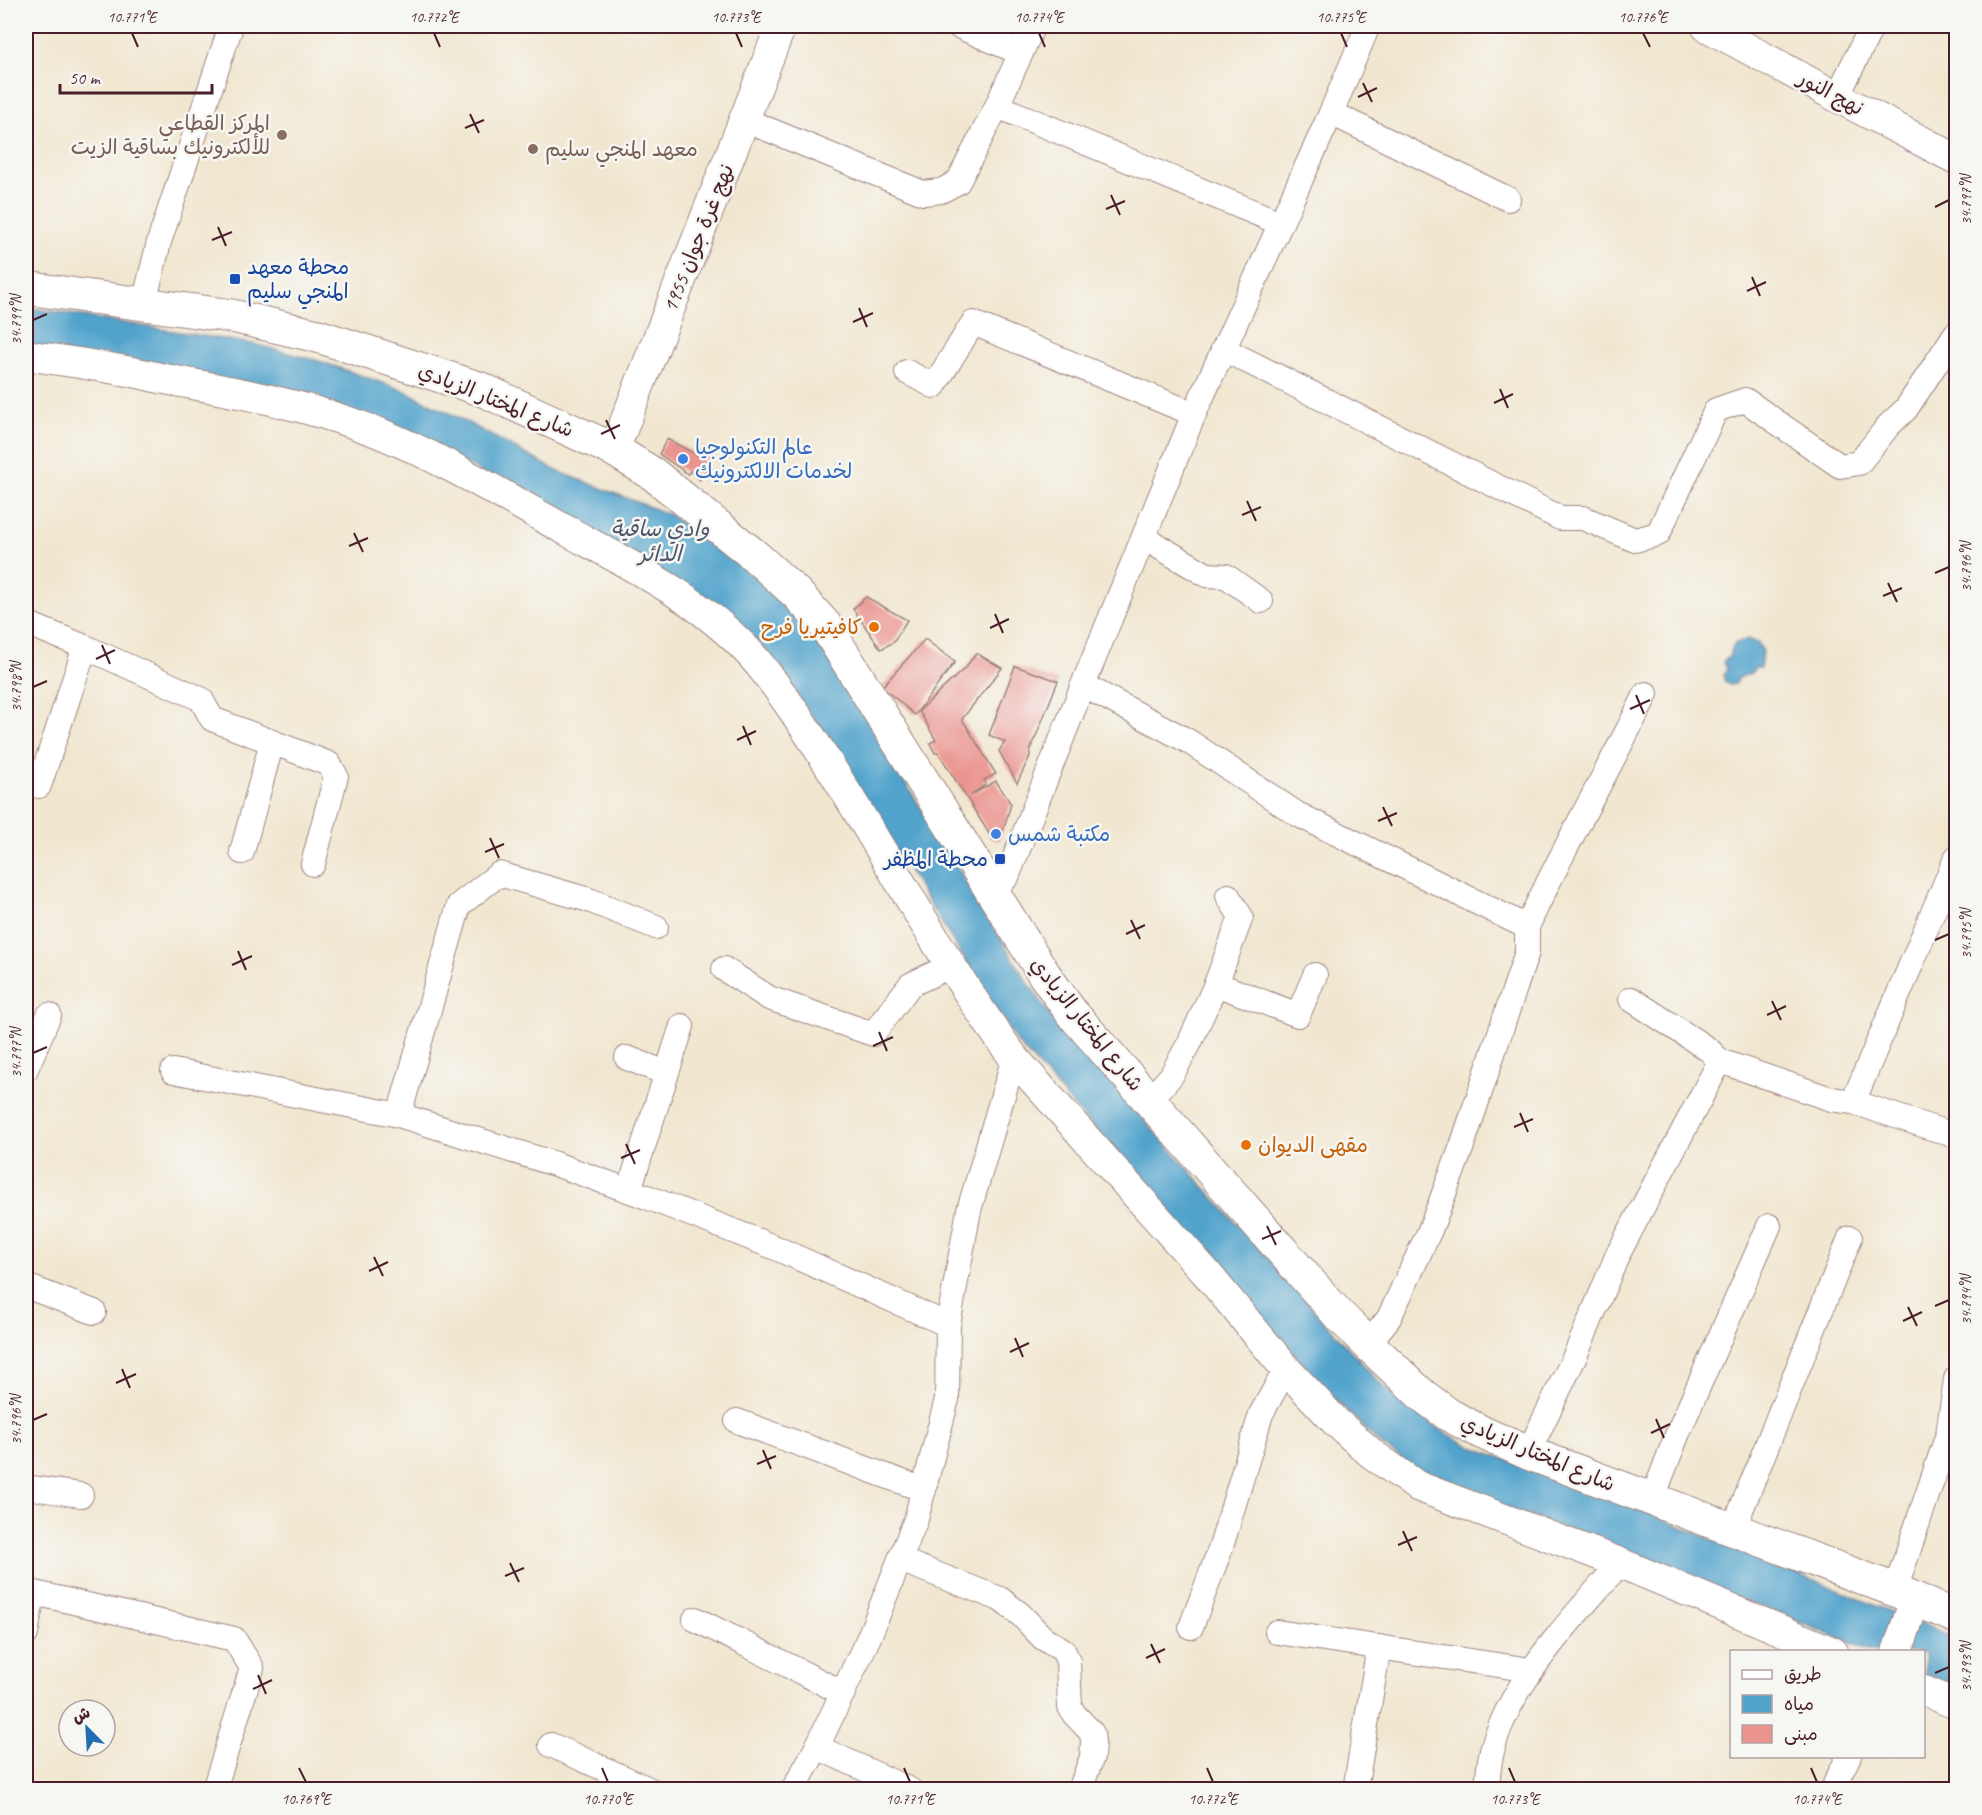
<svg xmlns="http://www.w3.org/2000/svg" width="1982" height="1815" viewBox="0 0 1982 1815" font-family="Caveat,'Playpen Sans Arabic',sans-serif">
<rect width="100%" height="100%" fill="#f6f6f2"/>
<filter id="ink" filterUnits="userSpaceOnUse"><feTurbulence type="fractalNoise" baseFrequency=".0167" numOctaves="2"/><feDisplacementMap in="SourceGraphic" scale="12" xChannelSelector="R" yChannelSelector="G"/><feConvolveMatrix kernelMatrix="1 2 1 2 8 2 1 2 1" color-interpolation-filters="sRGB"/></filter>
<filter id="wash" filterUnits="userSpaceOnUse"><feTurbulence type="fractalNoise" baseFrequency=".008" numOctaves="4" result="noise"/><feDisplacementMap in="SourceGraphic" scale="24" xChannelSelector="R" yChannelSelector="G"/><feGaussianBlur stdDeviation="1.35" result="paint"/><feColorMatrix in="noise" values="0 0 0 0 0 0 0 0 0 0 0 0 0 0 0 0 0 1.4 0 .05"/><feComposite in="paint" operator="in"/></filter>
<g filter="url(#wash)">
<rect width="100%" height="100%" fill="#f1e7d0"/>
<g fill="#51a3cc" stroke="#4e617c" stroke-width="1.5">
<path d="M26 307 253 344 319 361 403 390 461 419 557 471 670 515 763 583 806 629 836 669 1026 980 1049 1013 1377 1380C1407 1408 1431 1426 1468 1445L1650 1514 1956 1638V1686L1924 1673V1652L1871 1651 1602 1544 1454 1488 1416 1469 1379 1443 1326 1390 1016 1041 780 667 747 630 465 463 26 346Z"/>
<polygon points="1748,639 1758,643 1763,652 1760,668 1755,668 1751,673 1739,678 1735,684 1729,685 1724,680 1724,674 1727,669 1723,662 1729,657 1734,644"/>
</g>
<g id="blocks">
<g fill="#eb938e">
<polygon points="667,439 697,455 700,447 713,453 700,480 690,471 688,474 659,454"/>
<polygon points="866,597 907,620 894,642 881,649 853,609"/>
<polygon points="925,639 955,662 915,715 882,687"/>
<polygon points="976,653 1002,668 962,719 996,774 984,780 986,784 971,795 996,781 1011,804 1000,840 993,840 938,752 935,753 930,743 936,740 919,711 966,667"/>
<polygon points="1015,666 1058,681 1030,751 1030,756 1017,783 999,751 1005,742 989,735"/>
</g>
</g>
</g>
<g filter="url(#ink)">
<use href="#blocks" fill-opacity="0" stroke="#9e837e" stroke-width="1.5"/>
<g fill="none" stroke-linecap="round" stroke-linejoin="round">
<defs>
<g id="minor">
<polyline points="958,26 1021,53"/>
<polyline points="1837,97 1872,26"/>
<polyline points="997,106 1280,223"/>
<polyline points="1331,113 1508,199"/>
<polyline points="745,120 923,193 941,191 958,182 997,106 1033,26"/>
<polyline points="144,303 159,242 231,26"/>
<polyline points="1223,349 1560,518 1583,518 1635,540 1658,534 1716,410 1745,400 1840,466 1859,463 1889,425 1906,409 1956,333"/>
<polyline points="907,372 934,386 973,323 1194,414"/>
<polyline points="1144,538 1207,575 1226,576 1261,601"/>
<polyline points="26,623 85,647 201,699 212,719 329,764 336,776 313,864"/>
<polyline points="1083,685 1188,741 1297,814 1527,927 1527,952 1461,1149 1430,1230 1389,1318 1368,1344"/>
<polyline points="39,786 85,647"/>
<polyline points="242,852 272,742"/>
<polyline points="991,891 1007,877 1083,685 1194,414 1331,113 1368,26"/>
<path d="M1527 927C1563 847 1608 772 1646 694"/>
<polyline points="724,969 769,998 873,1034 910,985 952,965"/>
<polyline points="1216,984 1241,917 1228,896"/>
<polyline points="1631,999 1709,1050 1720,1061 1831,1099 1853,1102 1956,1136"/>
<polyline points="627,1058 666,1073"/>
<polyline points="26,1069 49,1015"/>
<polyline points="173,1071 399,1115 555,1164 647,1197 776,1248 948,1325"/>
<polyline points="1149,1101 1171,1076 1189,1044 1216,984 1298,1015 1315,975"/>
<polyline points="1853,1102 1956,858"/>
<polyline points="399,1115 459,905 499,874 589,900 656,927"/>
<polyline points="629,1190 682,1026"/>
<polyline points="26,1286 94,1312"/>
<polyline points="737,1421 924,1490"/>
<polyline points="1528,1453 1575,1356 1618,1254 1720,1061"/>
<polyline points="26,1487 81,1495"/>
<polyline points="1652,1500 1677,1435 1769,1226"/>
<polyline points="1733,1530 1850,1238"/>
<polyline points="900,1560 1000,1599 1020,1614 1043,1638 1063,1650 1068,1661 1070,1707 1074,1714 1092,1733 1093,1742 1092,1757 1080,1790"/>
<polyline points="1895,1590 1948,1434 1956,1379"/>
<polyline points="26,1591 234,1639 252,1668 214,1790"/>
<polyline points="695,1619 843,1693"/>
<polyline points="1191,1627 1221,1547 1261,1414 1286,1369"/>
<polyline points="1277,1632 1531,1670"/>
<polyline points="26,1634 33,1593"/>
<polyline points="551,1745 651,1790"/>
<polyline points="817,1747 910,1790"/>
<polyline points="793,1790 817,1747 869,1637 916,1519 947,1399 948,1325 969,1210 1014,1058"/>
<polyline points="1355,1790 1379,1647"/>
<path d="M1488 1790C1483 1707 1570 1623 1620 1563"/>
<polyline points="1832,1790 1849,1756"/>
</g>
<g id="tertiary">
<polyline points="1706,26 1837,97 1956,159"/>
<path d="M26 355C57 360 89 364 121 370 136 372 150 376 165 379 237 392 308 405 377 432 444 459 507 498 571 533 638 569 710 605 759 664 785 696 807 730 829 765 891 862 945 966 1014 1058L1208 1275 1286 1369 1336 1422 1372 1454 1417 1486 1620 1563 1833 1652"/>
<polyline points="614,450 781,26"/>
<polyline points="1897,1652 1915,1600"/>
<polyline points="1924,1691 1956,1704"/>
</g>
<polyline id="secondary" points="26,288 232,316 318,336 481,389 614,450 653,474 755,556 797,594 825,625 1044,974 1071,1012 1337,1313 1368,1344 1422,1395 1449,1415 1483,1433 1528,1453 1895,1590 1956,1617"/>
</defs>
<use href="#minor" stroke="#9e837e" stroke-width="26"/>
<use href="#tertiary" stroke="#9e837e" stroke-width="32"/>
<use href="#secondary" stroke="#9e837e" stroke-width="35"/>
<use href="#minor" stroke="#fff" stroke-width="24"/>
<use href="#tertiary" stroke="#fff" stroke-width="30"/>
<use href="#secondary" stroke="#fff" stroke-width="33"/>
</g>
</g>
<path fill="none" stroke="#4a1f2b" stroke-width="2" d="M132 33 138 47M434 33 440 47M736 33 742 47M1039 33 1045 47M1341 33 1347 47M1643 33 1650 47M1363 83 1372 102M1358 97 1377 88M470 114 479 133M465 128 484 120M1111 195 1120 215M1935 207 1949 200M1106 209 1125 201M218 227 226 246M212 240 232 232M1752 277 1760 296M1747 291 1766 282M859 308 867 327M33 320 47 314M853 322 873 313M1500 389 1508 408M1494 403 1513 394M606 420 615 439M601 434 620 425M1247 501 1256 521M1242 515 1261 507M354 533 363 552M349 546 368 538M1935 573 1949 567M1888 583 1897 602M1883 596 1902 588M995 614 1003 633M990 628 1009 619M102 645 110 664M96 659 115 650M33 687 47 681M1636 695 1644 714M1630 709 1650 700M743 726 751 745M737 740 756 731M1383 807 1392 826M1378 821 1397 813M490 838 499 858M485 852 504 844M1131 920 1140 939M1126 934 1145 925M1935 940 1949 934M238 951 246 970M232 965 252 956M1772 1001 1781 1020M1767 1015 1786 1006M879 1032 887 1051M873 1046 893 1037M33 1053 47 1047M1520 1113 1528 1132M1514 1127 1533 1119M626 1144 635 1164M621 1158 640 1150M1267 1226 1276 1245M1262 1239 1281 1231M374 1257 383 1276M369 1271 388 1262M1935 1306 1949 1300M1908 1307 1917 1326M1903 1321 1922 1312M1015 1338 1023 1357M1010 1352 1029 1343M122 1369 130 1388M116 1383 136 1374M1656 1419 1664 1438M33 1420 47 1414M1651 1433 1670 1424M763 1450 771 1469M757 1464 776 1456M1403 1531 1412 1551M1398 1545 1417 1537M510 1563 519 1582M505 1576 524 1568M1151 1644 1160 1663M1146 1658 1165 1649M1935 1673 1949 1667M258 1675 266 1694M253 1689 272 1680M299 1768 306 1782M602 1768 608 1782M904 1768 910 1782M1207 1768 1213 1782M1509 1768 1515 1782M1811 1768 1817 1782"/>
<g fill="#8d6e63" stroke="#f6f6f2" stroke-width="2">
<circle cx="282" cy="135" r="6"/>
<circle cx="533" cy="149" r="6"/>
</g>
<g fill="#1a4fb4" stroke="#f6f6f2" stroke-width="2">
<rect x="229" y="273" width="12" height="12" rx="3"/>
<rect x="994" y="853" width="12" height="12" rx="3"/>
</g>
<g fill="#3f7fe0" stroke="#f6f6f2" stroke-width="2">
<circle cx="683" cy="459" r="6"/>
<circle cx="996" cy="834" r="6"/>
</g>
<g fill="#e8710a" stroke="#f6f6f2" stroke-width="2">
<circle cx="874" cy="627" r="6"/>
<circle cx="1246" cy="1145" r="6"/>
</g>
<g text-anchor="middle" stroke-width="5" stroke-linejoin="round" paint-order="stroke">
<g font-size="21" fill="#4a1f2b" stroke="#f6f6f2">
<text transform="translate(1831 93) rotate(28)" y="7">نهج النور</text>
<text transform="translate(698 238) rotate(-68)" y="7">نهج غرة جوان 1955</text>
<text transform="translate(496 400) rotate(22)" y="7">شارع المختار الزيادي</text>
<text transform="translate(1087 1024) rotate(51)" y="7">شارع المختار الزيادي</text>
<text transform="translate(1538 1453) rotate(23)" y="7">شارع المختار الزيادي</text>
</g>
<g font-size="21" fill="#785e54" stroke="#f6f6f2" text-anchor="end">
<text x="270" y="130">المركز القطاعي<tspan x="270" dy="24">للألكترونيك بساقية الزيت</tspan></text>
<text x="545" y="156" text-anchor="start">معهد المنجي سليم</text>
</g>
<g font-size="21" fill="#164399" stroke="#f6f6f2" text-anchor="start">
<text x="247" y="274">محطة معهد<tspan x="247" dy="24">المنجي سليم</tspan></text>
<text x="988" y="866" text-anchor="end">محطة المظفر</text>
</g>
<g font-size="21" fill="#366cbe" stroke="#f6f6f2" text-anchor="start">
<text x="695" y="454">عالم التكنولوجيا<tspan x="695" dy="24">لخدمات الالكترونيك</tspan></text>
<text x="1008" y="841">مكتبة شمس</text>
</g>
<g font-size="21" fill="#c56008" stroke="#f6f6f2" text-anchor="end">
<text x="862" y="634">كافيتيريا فرح</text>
<text x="1258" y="1152" text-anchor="start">مقهى الديوان</text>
</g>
<g font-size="22" font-style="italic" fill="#4d546b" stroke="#f6f6f2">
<text x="660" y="536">وادي ساقية<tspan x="660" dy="25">الدائر</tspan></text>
</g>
</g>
<rect width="1982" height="1815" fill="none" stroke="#f6f6f2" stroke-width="66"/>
<rect x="1730" y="1650" width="195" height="108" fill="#f6f6f2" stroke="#b1a0a2" stroke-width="1.5"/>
<rect x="1742" y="1670" width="30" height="9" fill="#ffffff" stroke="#b1a0a2" stroke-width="1.5"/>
<text x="1784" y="1680" font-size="18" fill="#4a1f2b">طريق</text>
<rect x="1742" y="1695" width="30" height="18" fill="#51a3cc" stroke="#b1a0a2" stroke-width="1.5"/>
<text x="1784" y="1710" font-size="18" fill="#4a1f2b">مياه</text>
<rect x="1742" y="1725" width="30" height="18" fill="#eb938e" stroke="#b1a0a2" stroke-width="1.5"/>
<text x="1784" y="1740" font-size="18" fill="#4a1f2b">مبنى</text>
<g transform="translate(87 1728) rotate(336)"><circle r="28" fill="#f6f6f2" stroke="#b1a0a2" stroke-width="1.5"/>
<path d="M0-4.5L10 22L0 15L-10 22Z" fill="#1f6fb2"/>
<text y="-9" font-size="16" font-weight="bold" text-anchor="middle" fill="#4a1f2b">ش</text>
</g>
<path d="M60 84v9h152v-9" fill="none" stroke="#4a1f2b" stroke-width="3"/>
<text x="69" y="84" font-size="18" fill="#4a1f2b" stroke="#f6f6f2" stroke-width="4.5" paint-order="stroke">50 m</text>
<rect x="33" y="33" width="1916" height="1749" fill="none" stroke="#4a1f2b" stroke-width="2"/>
<g font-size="15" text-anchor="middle" fill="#4a1f2b">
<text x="132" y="22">10.771°E</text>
<text x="434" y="22">10.772°E</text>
<text x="736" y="22">10.773°E</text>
<text x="1039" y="22">10.774°E</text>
<text x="1341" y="22">10.775°E</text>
<text x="1643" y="22">10.776°E</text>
<text transform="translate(1966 200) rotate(-90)" y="5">34.797°N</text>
<text transform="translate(16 320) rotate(-90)" y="5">34.799°N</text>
<text transform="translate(1966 567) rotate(-90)" y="5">34.796°N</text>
<text transform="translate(16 687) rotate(-90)" y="5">34.798°N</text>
<text transform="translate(1966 934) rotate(-90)" y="5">34.795°N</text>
<text transform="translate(16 1053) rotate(-90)" y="5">34.797°N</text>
<text transform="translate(1966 1300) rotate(-90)" y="5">34.794°N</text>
<text transform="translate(16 1420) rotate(-90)" y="5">34.796°N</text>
<text transform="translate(1966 1667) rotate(-90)" y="5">34.793°N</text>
<text x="306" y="1804">10.769°E</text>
<text x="608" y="1804">10.770°E</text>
<text x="910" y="1804">10.771°E</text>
<text x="1213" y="1804">10.772°E</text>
<text x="1515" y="1804">10.773°E</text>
<text x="1817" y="1804">10.774°E</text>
</g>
</svg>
